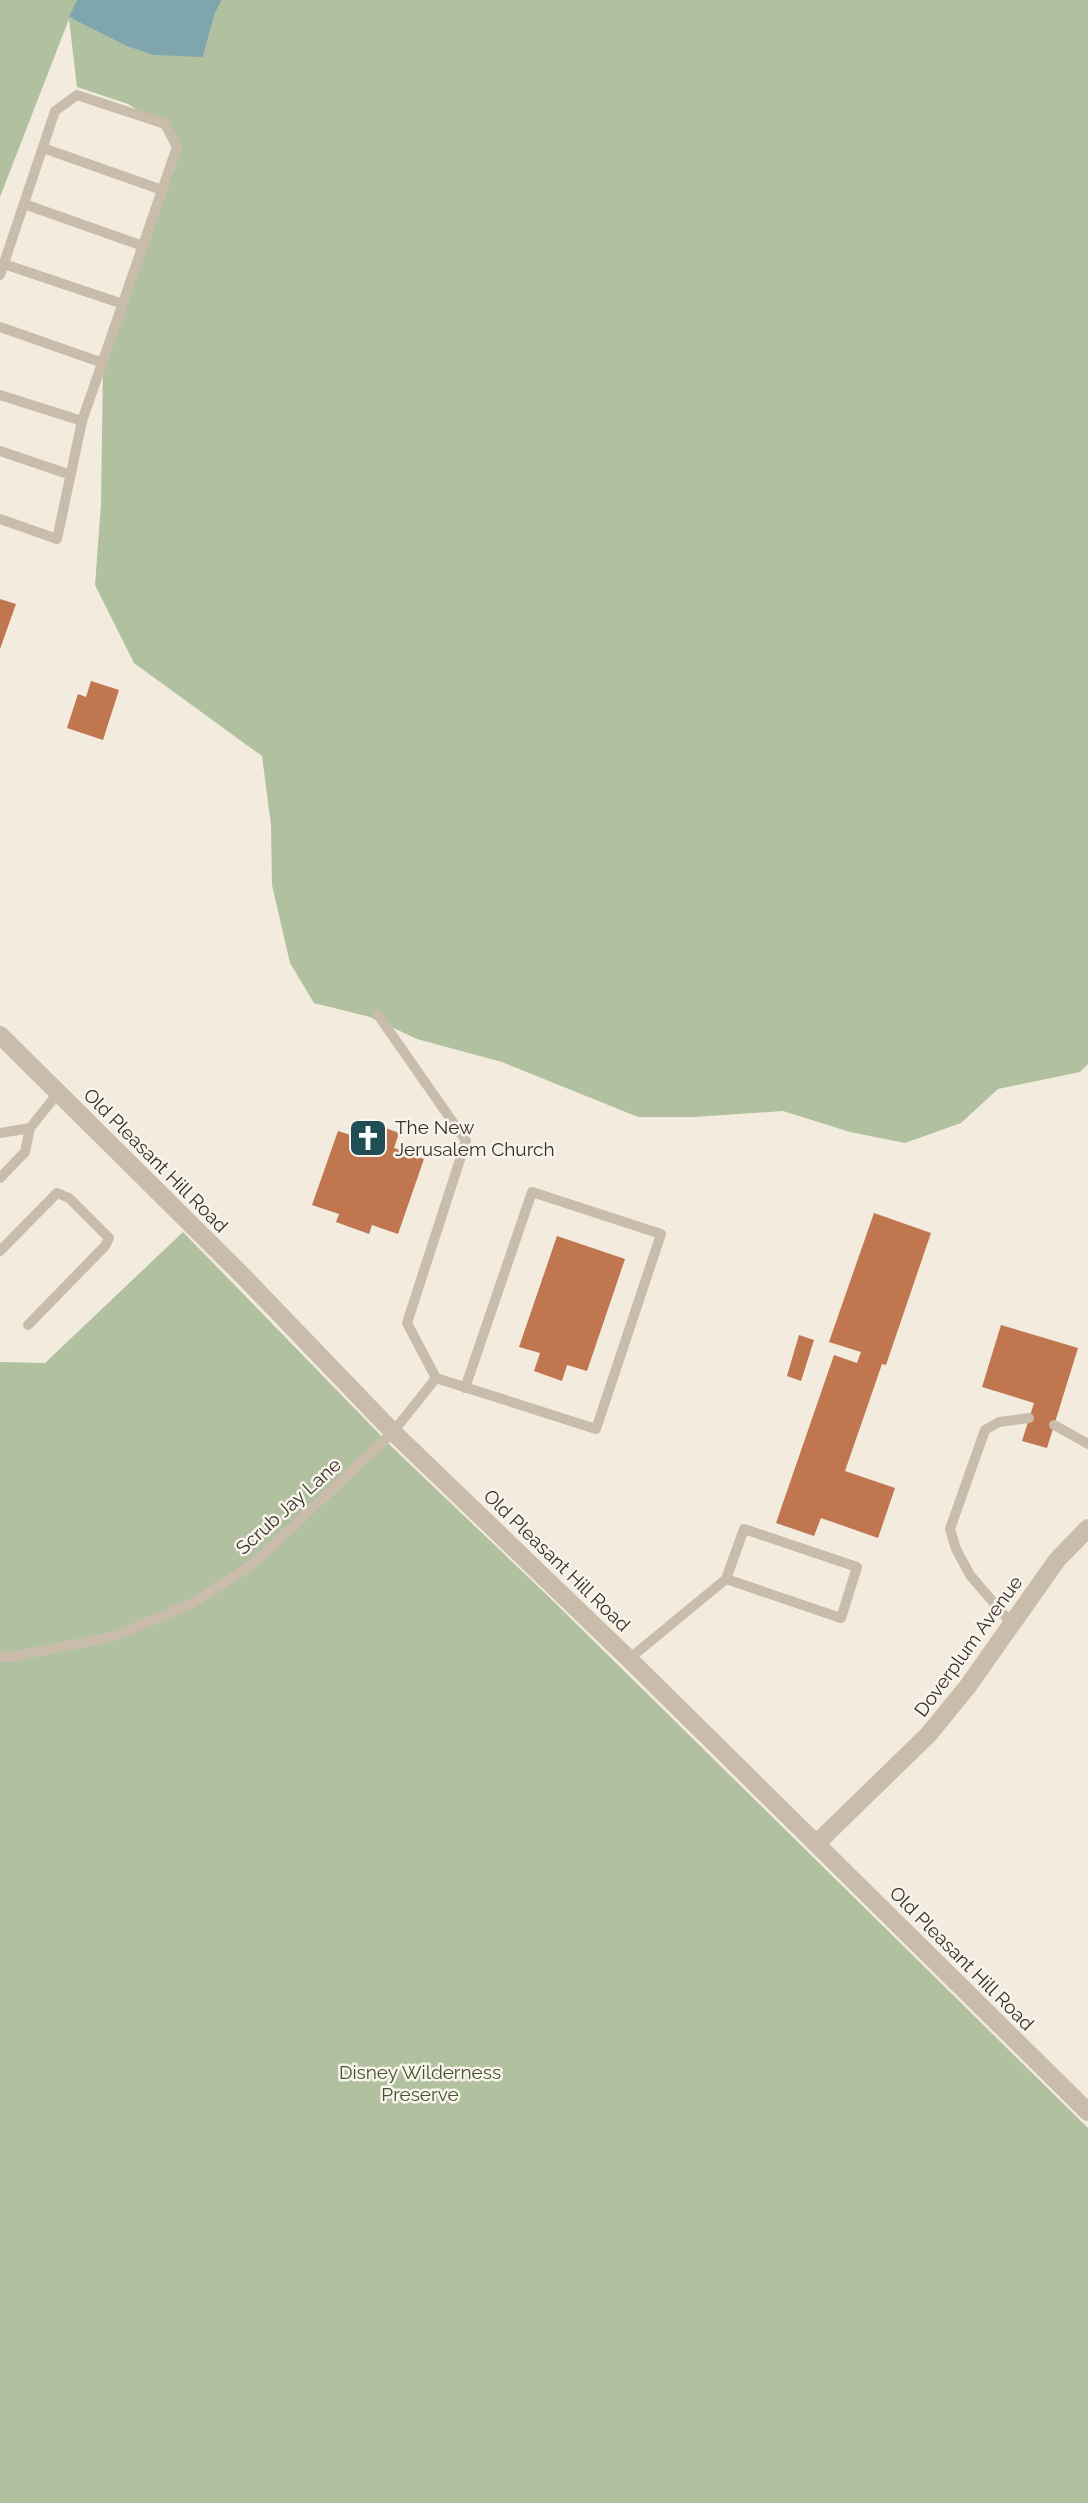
<svg xmlns="http://www.w3.org/2000/svg" width="1088" height="2503" viewBox="0 0 1088 2503" font-family="Raleway,sans-serif">
<rect width="100%" height="100%" fill="#f2ebde"/>
<g fill="#b1c09f">
<polygon points="0,0 77,0 70,18 203,57 215,13 222,0 1088,0 1088,1064 1080,1072 998,1089 961,1123 905,1143 850,1132 783,1111 695,1117 638,1117 502,1062 417,1039 370,1017 314,1003 290,963 272,885 271,825 262,756 134,663 95,585 101,504 103,368 154,206 175,169 176,151 170,136 159,124 128,104 77,87 69,19 0,197"/>
<polygon points="183,1232 393,1448 545,1593 1088,2128 1088,2503 0,2503 0,1362 45,1363"/>
</g>
<polygon fill="#7fa6ad" points="77,0 222,0 215,13 203,57 154,55 127,46 69,17"/>
<g fill="#c0764e">
<polygon points="0,599 16,604 0,649"/>
<polygon points="91,681 119,690 103,740 67,728 78,694 86,697"/>
<polygon points="372,1123 399,1133 394,1148 424,1159 398,1234 372,1225 369,1234 336,1222 339,1214 312,1205 338,1131 366,1140"/>
<polygon points="874,1213 931,1233 886,1365 882,1364 845,1471 895,1488 878,1538 821,1518 814,1536 776,1523 834,1355 857,1363 861,1352 829,1342"/>
<polygon points="557,1236 625,1259 587,1371 567,1365 562,1381 534,1371 540,1353 519,1347"/>
<polygon points="1001,1325 1078,1348 1047,1448 1022,1441 1034,1403 982,1387"/>
<polygon points="799,1335 814,1340 801,1381 787,1376"/>
</g>
<g fill="none" stroke-linecap="round" stroke-linejoin="round">
<g stroke="#c9bcab" stroke-width="10">
<polyline points="43,148 162,190"/>
<polyline points="24,204 143,246"/>
<polyline points="4,264 123,304"/>
<polyline points="0,275 55,111 77,95 165,124 177,147 82,421 57,539 0,519"/>
<polyline points="0,327 103,363"/>
<polyline points="0,395 82,421"/>
<polyline points="0,451 71,475"/>
<polyline points="378,1015 466,1141 407,1323 436,1378"/>
<polyline points="0,1133 30,1128"/>
<polyline points="0,1178 25,1152 30,1128 58,1093"/>
<polyline points="0,1251 57,1193 69,1198 109,1238 105,1246 28,1325"/>
<polyline points="1054,1425 1088,1444"/>
<polyline points="1012,1624 970,1575 956,1549 950,1529 985,1430 999,1422 1029,1418"/>
<polyline points="0,1657 10,1657 112,1637 193,1603 253,1564 393,1432 436,1378 596,1429 661,1234 532,1192 465,1388"/>
<polyline points="629,1659 726,1579 744,1529 857,1567 841,1618 726,1579"/>
</g>
<g stroke="#c9bcab" stroke-width="18">
<polyline points="0,1035 245,1278 393,1432 629,1659 1088,2112"/>
<polyline points="817,1843 929,1734 968,1686 1057,1560 1088,1528"/>
</g>
</g>
<defs>
<symbol id="church-square" viewBox="-11 -11 22 22"><rect x="-9" y="-9" width="18" height="18" rx="4" fill="#214d57" stroke="#f9f4eb"/><path d="M-1.2-6h2.4v3.5h3.3v2.4h-3.3V6h-2.4V-.1h-3.3v-2.4h3.3Z" fill="#fff"/></symbol>
</defs>
<g fill-rule="evenodd">
<use href="#church-square" x="346" y="1116" width="44" height="44"/>
</g>
<g text-anchor="middle" stroke-width="5" stroke-linejoin="round" paint-order="stroke">
<g font-size="19" fill="#37302a" stroke="#f9f4eb" text-anchor="start">
<text x="395" y="1134">The New<tspan x="395" dy="22">Jerusalem Church</tspan></text>
</g>
<g font-size="19" fill="#37302a" stroke="#f9f4eb">
<text transform="translate(156 1160) rotate(45)" y="7">Old Pleasant Hill Road</text>
<text transform="translate(288 1506) rotate(-42)" y="7">Scrub Jay Lane</text>
<text transform="translate(557 1560) rotate(44)" y="7">Old Pleasant Hill Road</text>
<text transform="translate(968 1646) rotate(-54)" y="7">Doverplum Avenue</text>
<text transform="translate(962 1958) rotate(45)" y="7">Old Pleasant Hill Road</text>
</g>
<g font-size="19" fill="#42542f" stroke="#f9f4eb">
<text x="420" y="2079">Disney Wilderness<tspan x="420" dy="22">Preserve</tspan></text>
</g>
</g>
</svg>
